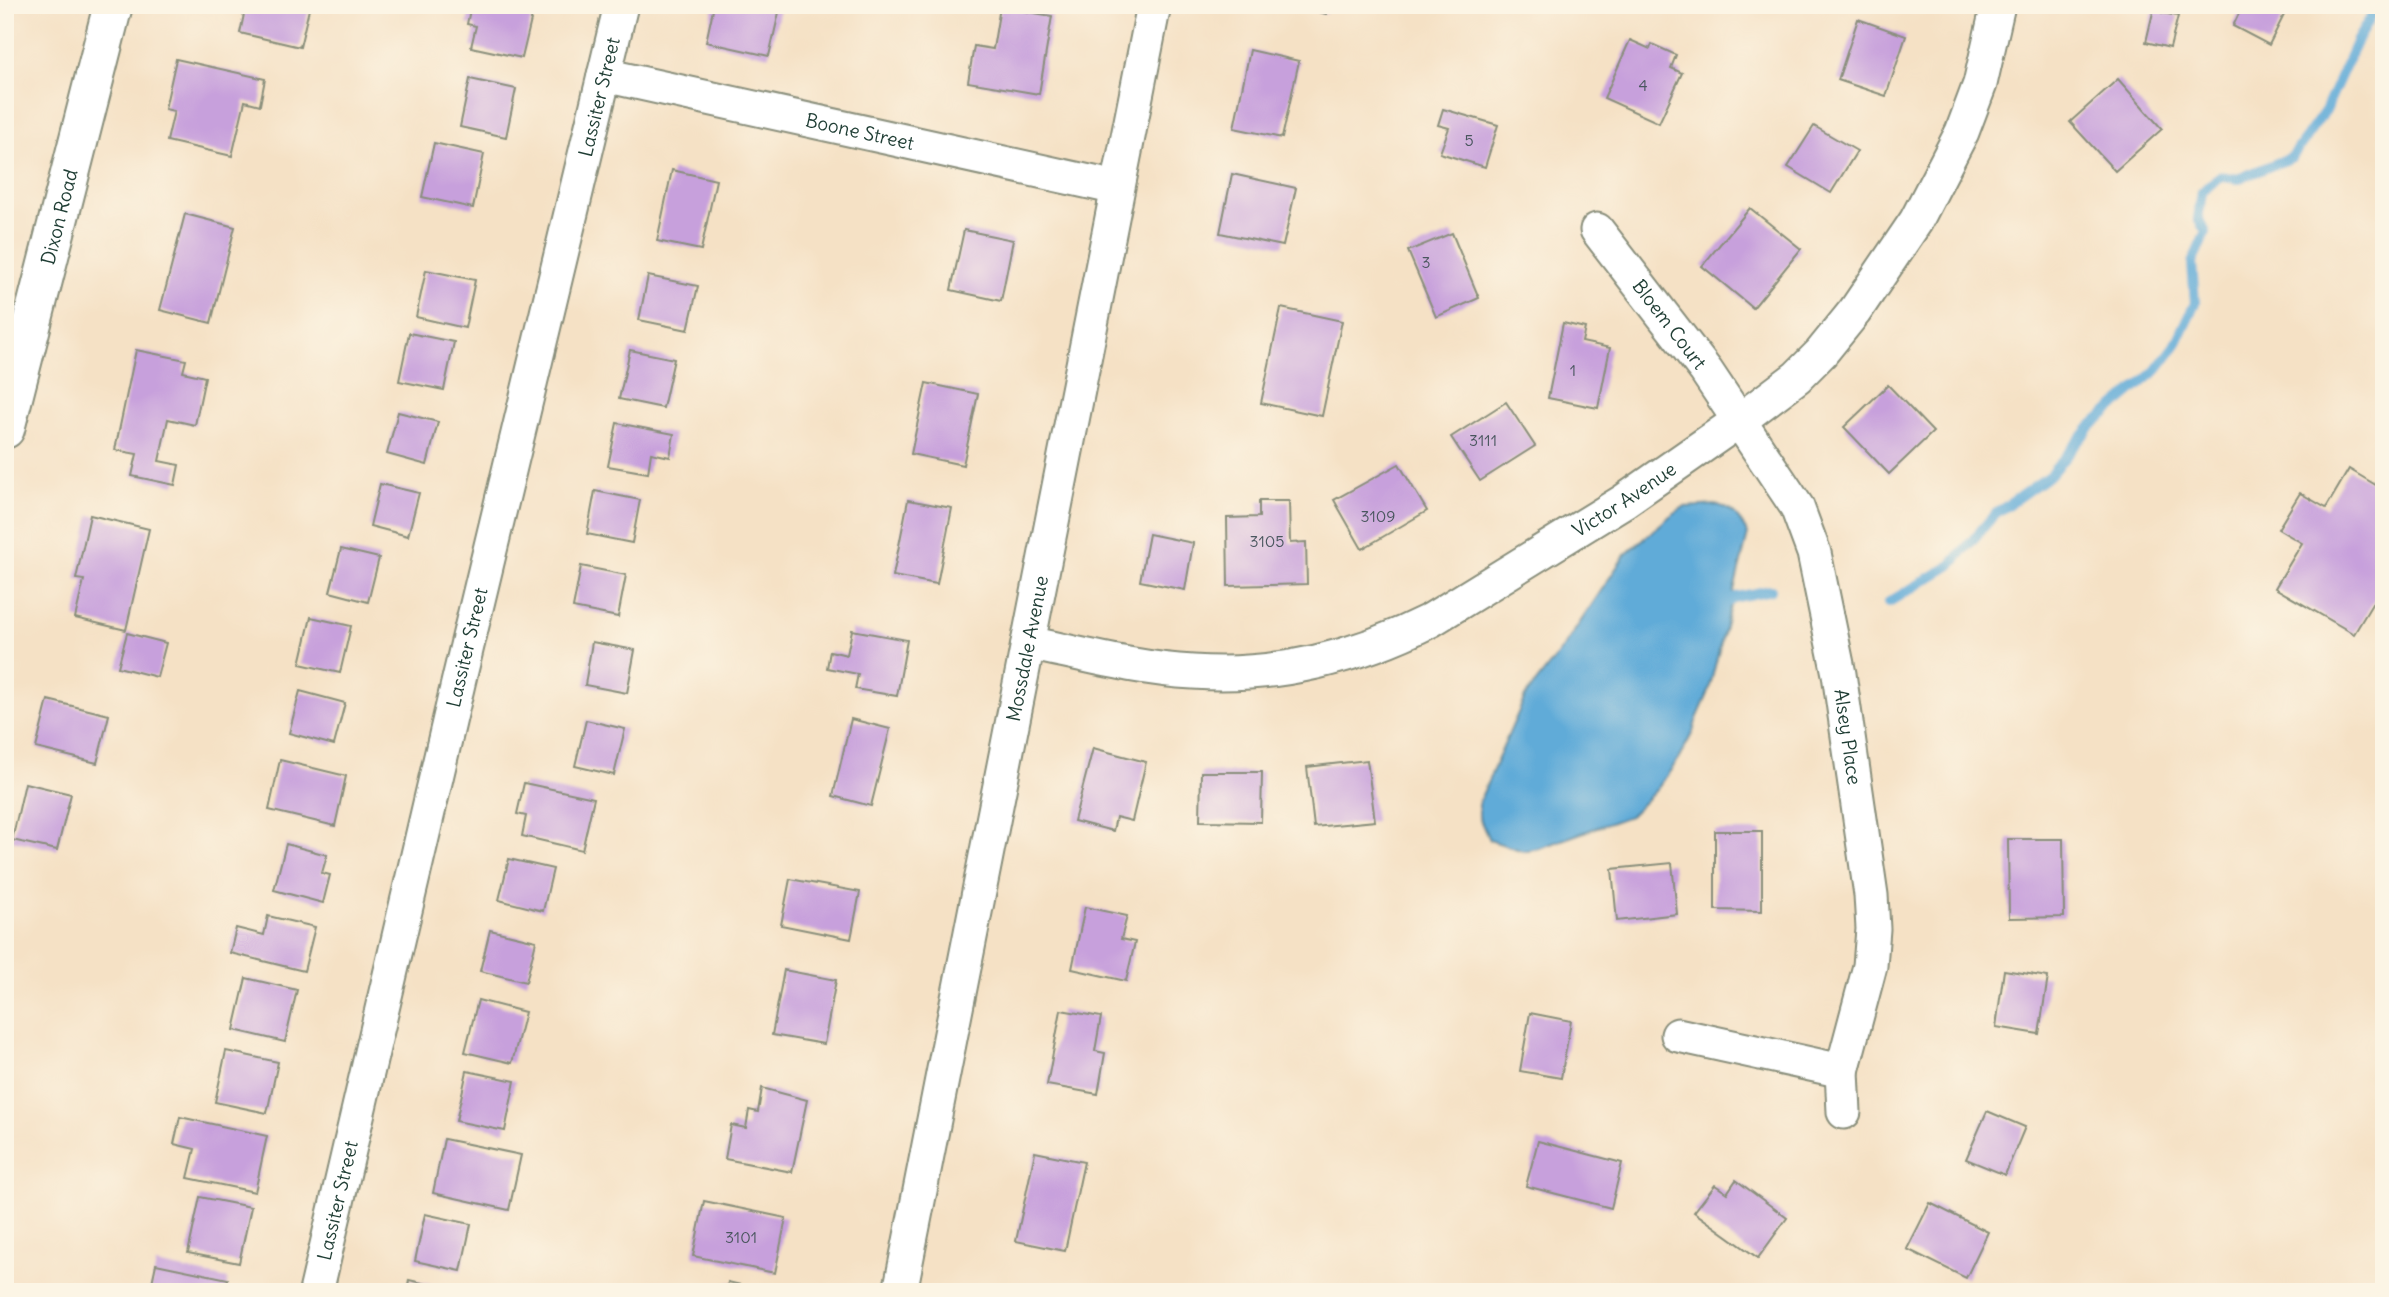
<svg xmlns="http://www.w3.org/2000/svg" width="2389" height="1297" viewBox="0 0 2389 1297" font-family="Delius,sans-serif">
<rect width="100%" height="100%" fill="#fcf5e5"/>
<filter id="ink" filterUnits="userSpaceOnUse"><feTurbulence type="fractalNoise" baseFrequency=".0143" numOctaves="2"/><feDisplacementMap in="SourceGraphic" scale="14" xChannelSelector="R" yChannelSelector="G"/><feConvolveMatrix kernelMatrix="1 2 1 2 8 2 1 2 1" color-interpolation-filters="sRGB"/></filter>
<filter id="wash" filterUnits="userSpaceOnUse"><feTurbulence type="fractalNoise" baseFrequency=".00686" numOctaves="4" result="noise"/><feDisplacementMap in="SourceGraphic" scale="28" xChannelSelector="R" yChannelSelector="G"/><feGaussianBlur stdDeviation="1.57" result="paint"/><feColorMatrix in="noise" values="0 0 0 0 0 0 0 0 0 0 0 0 0 0 0 0 0 1.4 0 .05"/><feComposite in="paint" operator="in"/></filter>
<g filter="url(#wash)">
<rect width="100%" height="100%" fill="#f5e1c5"/>
<path fill="#60abd8" stroke="#407486" stroke-width="2" d="M1718 505C1735 510 1740 520 1748 534L1708 694 1696 721 1693 732 1678 760 1657 789 1630 816 1539 848 1523 851 1489 840 1479 817V802L1525 697 1563 648 1625 555 1670 516 1684 507Z"/>
<g fill="none" stroke-linecap="round" stroke-linejoin="round">
<g stroke="#60abd8" stroke-width="10">
<polyline points="1889,602 1951,565 1995,514 2050,475 2091,426 2156,371 2175,346 2195,303 2192,263 2206,232 2198,219 2202,192 2220,176 2238,179 2292,157 2325,111 2357,40 2378,5"/>
<polyline points="1723,606 1732,598 1771,590"/>
</g>
</g>
<g id="blocks">
<g fill="#c7a0dc">
<polygon points="246,5 310,5 300,47 240,33"/>
<polygon points="471,5 485,5 532,16 522,58 471,47 476,26 467,24"/>
<polygon points="714,5 768,5 780,8 769,56 706,42"/>
<polygon points="1292,5 1327,5 1326,14"/>
<polygon points="2149,5 2164,5 2162,13 2178,16 2170,48 2146,42 2154,8"/>
<polygon points="2243,5 2279,5 2287,9 2269,45 2233,26"/>
<polygon points="1000,7 1052,16 1039,94 968,82 974,46 993,49"/>
<polygon points="1858,19 1906,36 1886,96 1838,80"/>
<polygon points="1630,40 1650,49 1652,44 1676,55 1671,68 1682,73 1659,123 1604,98"/>
<polygon points="1250,50 1299,61 1282,138 1234,128"/>
<polygon points="176,59 265,79 260,105 245,101 232,156 167,141 174,111 165,109"/>
<polygon points="470,79 516,89 506,137 460,127"/>
<polygon points="2118,79 2162,129 2115,171 2070,122"/>
<polygon points="1443,109 1498,125 1485,167 1440,153 1449,128 1438,125"/>
<polygon points="1814,126 1857,151 1831,193 1788,167"/>
<polygon points="434,143 484,154 473,208 422,197"/>
<polygon points="672,170 716,180 701,250 657,241"/>
<polygon points="1232,174 1296,188 1283,246 1220,233"/>
<polygon points="1750,208 1801,249 1753,308 1702,266"/>
<polygon points="185,214 235,227 211,323 160,310"/>
<polygon points="964,230 1013,240 1001,301 951,290"/>
<polygon points="1452,233 1479,298 1436,317 1408,251"/>
<polygon points="426,270 475,280 465,328 416,317"/>
<polygon points="648,276 698,286 688,330 639,320"/>
<polygon points="1281,308 1342,321 1322,416 1261,403"/>
<polygon points="1563,323 1585,328 1582,342 1610,348 1598,408 1548,398"/>
<polygon points="409,333 454,342 444,390 399,381"/>
<polygon points="136,350 186,360 183,372 205,377 195,425 168,419 159,461 179,465 175,485 132,476 137,454 115,450"/>
<polygon points="630,350 674,359 663,408 619,399"/>
<polygon points="926,383 978,394 963,465 911,454"/>
<polygon points="1888,385 1933,432 1889,474 1844,427"/>
<polygon points="1506,402 1535,446 1480,481 1451,437"/>
<polygon points="398,412 438,422 427,465 387,454"/>
<polygon points="617,423 674,434 670,457 651,453 648,473 608,466"/>
<polygon points="1399,464 1427,511 1362,549 1334,500"/>
<polygon points="2349,469 2384,490 2384,584 2354,634 2275,588 2302,543 2278,529 2300,493 2326,508"/>
<polygon points="380,484 419,493 408,536 370,526"/>
<polygon points="595,491 640,500 632,543 587,534"/>
<polygon points="908,500 952,508 937,584 893,576"/>
<polygon points="1259,501 1289,501 1290,543 1306,542 1307,584 1228,586 1227,518 1259,517"/>
<polygon points="90,515 149,529 126,630 75,618 84,580 76,579"/>
<polygon points="1149,534 1193,543 1185,590 1140,581"/>
<polygon points="341,549 379,558 368,602 330,592"/>
<polygon points="581,566 626,575 618,617 573,608"/>
<polygon points="311,617 351,626 340,673 300,664"/>
<polygon points="852,630 907,640 897,696 855,689 858,674 827,668 830,651 847,655"/>
<polygon points="127,633 166,643 157,677 118,667"/>
<polygon points="592,642 635,650 627,693 585,685"/>
<polygon points="300,691 345,703 334,745 289,733"/>
<polygon points="48,700 109,715 97,763 36,748"/>
<polygon points="851,719 890,729 871,806 833,796"/>
<polygon points="586,720 625,729 614,775 575,766"/>
<polygon points="1093,748 1146,762 1132,821 1116,817 1113,831 1074,821"/>
<polygon points="280,760 346,776 335,826 269,810"/>
<polygon points="1367,760 1375,821 1314,827 1307,767"/>
<polygon points="1201,772 1262,772 1261,822 1200,821"/>
<polygon points="25,783 71,794 57,850 12,840"/>
<polygon points="524,783 594,798 582,850 522,836 526,816 517,814"/>
<polygon points="1715,831 1762,831 1762,911 1715,910"/>
<polygon points="2008,839 2063,839 2064,917 2009,918"/>
<polygon points="286,844 327,855 322,873 330,875 323,903 274,890"/>
<polygon points="509,859 553,869 543,911 499,900"/>
<polygon points="1672,863 1677,914 1617,921 1612,869"/>
<polygon points="790,879 860,892 851,939 781,925"/>
<polygon points="1085,907 1127,916 1121,939 1135,942 1126,981 1072,969"/>
<polygon points="268,916 315,927 304,971 230,953 236,928 264,935"/>
<polygon points="490,930 536,941 526,982 480,971"/>
<polygon points="784,970 836,980 824,1044 772,1035"/>
<polygon points="2004,970 2048,977 2039,1034 1996,1027"/>
<polygon points="246,978 297,990 285,1042 234,1030"/>
<polygon points="478,1000 525,1012 512,1063 465,1052"/>
<polygon points="1061,1010 1101,1017 1095,1051 1105,1053 1098,1094 1047,1085"/>
<polygon points="1530,1013 1571,1021 1561,1078 1520,1071"/>
<polygon points="226,1051 278,1062 267,1113 215,1102"/>
<polygon points="467,1071 515,1081 505,1131 456,1121"/>
<polygon points="762,1088 807,1100 792,1172 725,1159 731,1125 746,1128 749,1110 758,1112"/>
<polygon points="1987,1111 2025,1127 2005,1175 1966,1159"/>
<polygon points="180,1117 267,1136 255,1192 188,1178 195,1149 174,1144"/>
<polygon points="444,1139 521,1155 509,1210 433,1193"/>
<polygon points="1538,1141 1622,1163 1611,1208 1526,1186"/>
<polygon points="1035,1152 1084,1162 1065,1251 1016,1241"/>
<polygon points="1736,1180 1787,1218 1758,1258 1694,1212 1715,1185 1727,1193"/>
<polygon points="200,1197 251,1207 239,1263 188,1253"/>
<polygon points="704,1201 786,1218 775,1273 693,1256"/>
<polygon points="1930,1203 1988,1232 1966,1278 1907,1249"/>
<polygon points="425,1214 471,1224 461,1271 415,1261"/>
<polygon points="156,1264 228,1279 226,1292 150,1292"/>
<polygon points="409,1280 458,1291 458,1292 407,1292"/>
<polygon points="728,1282 766,1291 766,1292 726,1292"/>
</g>
</g>
</g>
<g filter="url(#ink)">
<use href="#blocks" fill-opacity="0" stroke="#8a8f7c" stroke-width="2"/>
<g fill="none" stroke-linecap="round" stroke-linejoin="round">
<defs>
<g id="minor">
<path id="s1" d="M604 75 1117 188"/>
<path id="s2" d="M1597 230 1706 371 1797 507 1814 553 1839 674 1871 895 1873 929 1870 966 1842 1071 1678 1035"/>
<path id="s3" d="M1028 643C1082 654 1137 669 1193 672 1276 678 1358 657 1431 620L1624 501 1740 420 1797 377 1821 353 1855 311 1916 221 1962 132 1980 84 1998 5"/>
<polyline points="1842,1071 1844,1112"/>
<path id="s4" d="M316 1292 460 675 621 5"/>
<path id="s5" d="M900 1292 1154 5"/>
</g>
<g id="tertiary">
<path id="s6" d="M5 429 113 5"/>
</g>
</defs>
<use href="#minor" stroke="#8a8f7c" stroke-width="37"/>
<use href="#tertiary" stroke="#8a8f7c" stroke-width="42"/>
<use href="#minor" stroke="#fff" stroke-width="33"/>
<use href="#tertiary" stroke="#fff" stroke-width="38"/>
</g>
</g>
<g text-anchor="middle" stroke-width="6" stroke-linejoin="round" paint-order="stroke">
<g font-size="16" fill="#49565e">
<text x="1643" y="91">4</text>
<text x="1469" y="146">5</text>
<text x="1426" y="268">3</text>
<text x="1573" y="376">1</text>
<text x="1483" y="446">3111</text>
<text x="1378" y="522">3109</text>
<text x="1267" y="547">3105</text>
<text x="741" y="1243">3101</text>
</g>
<g font-size="19" fill="#1f3d34" stroke="#fcf5e5">
<text dy="7" stroke="none"><textPath href="#s4" startOffset="1228">Lassiter Street</textPath></text>
<text dy="7" stroke="none"><textPath href="#s1" startOffset="262">Boone Street</textPath></text>
<text dy="7" stroke="none"><textPath href="#s6" startOffset="219">Dixon Road</textPath></text>
<text dy="7" stroke="none"><textPath href="#s2" startOffset="119">Bloem Court</textPath></text>
<text dy="7" stroke="none"><textPath href="#s3" startOffset="642">Victor Avenue</textPath></text>
<text dy="7" stroke="none"><textPath href="#s4" startOffset="662">Lassiter Street</textPath></text>
<text dy="7" stroke="none"><textPath href="#s5" startOffset="656">Mossdale Avenue</textPath></text>
<text dy="7" stroke="none"><textPath href="#s2" startOffset="578">Alsey Place</textPath></text>
<text dy="7" stroke="none"><textPath href="#s4" startOffset="94">Lassiter Street</textPath></text>
</g>
</g>
<rect width="2389" height="1297" fill="none" stroke="#fcf5e5" stroke-width="28"/>
</svg>
